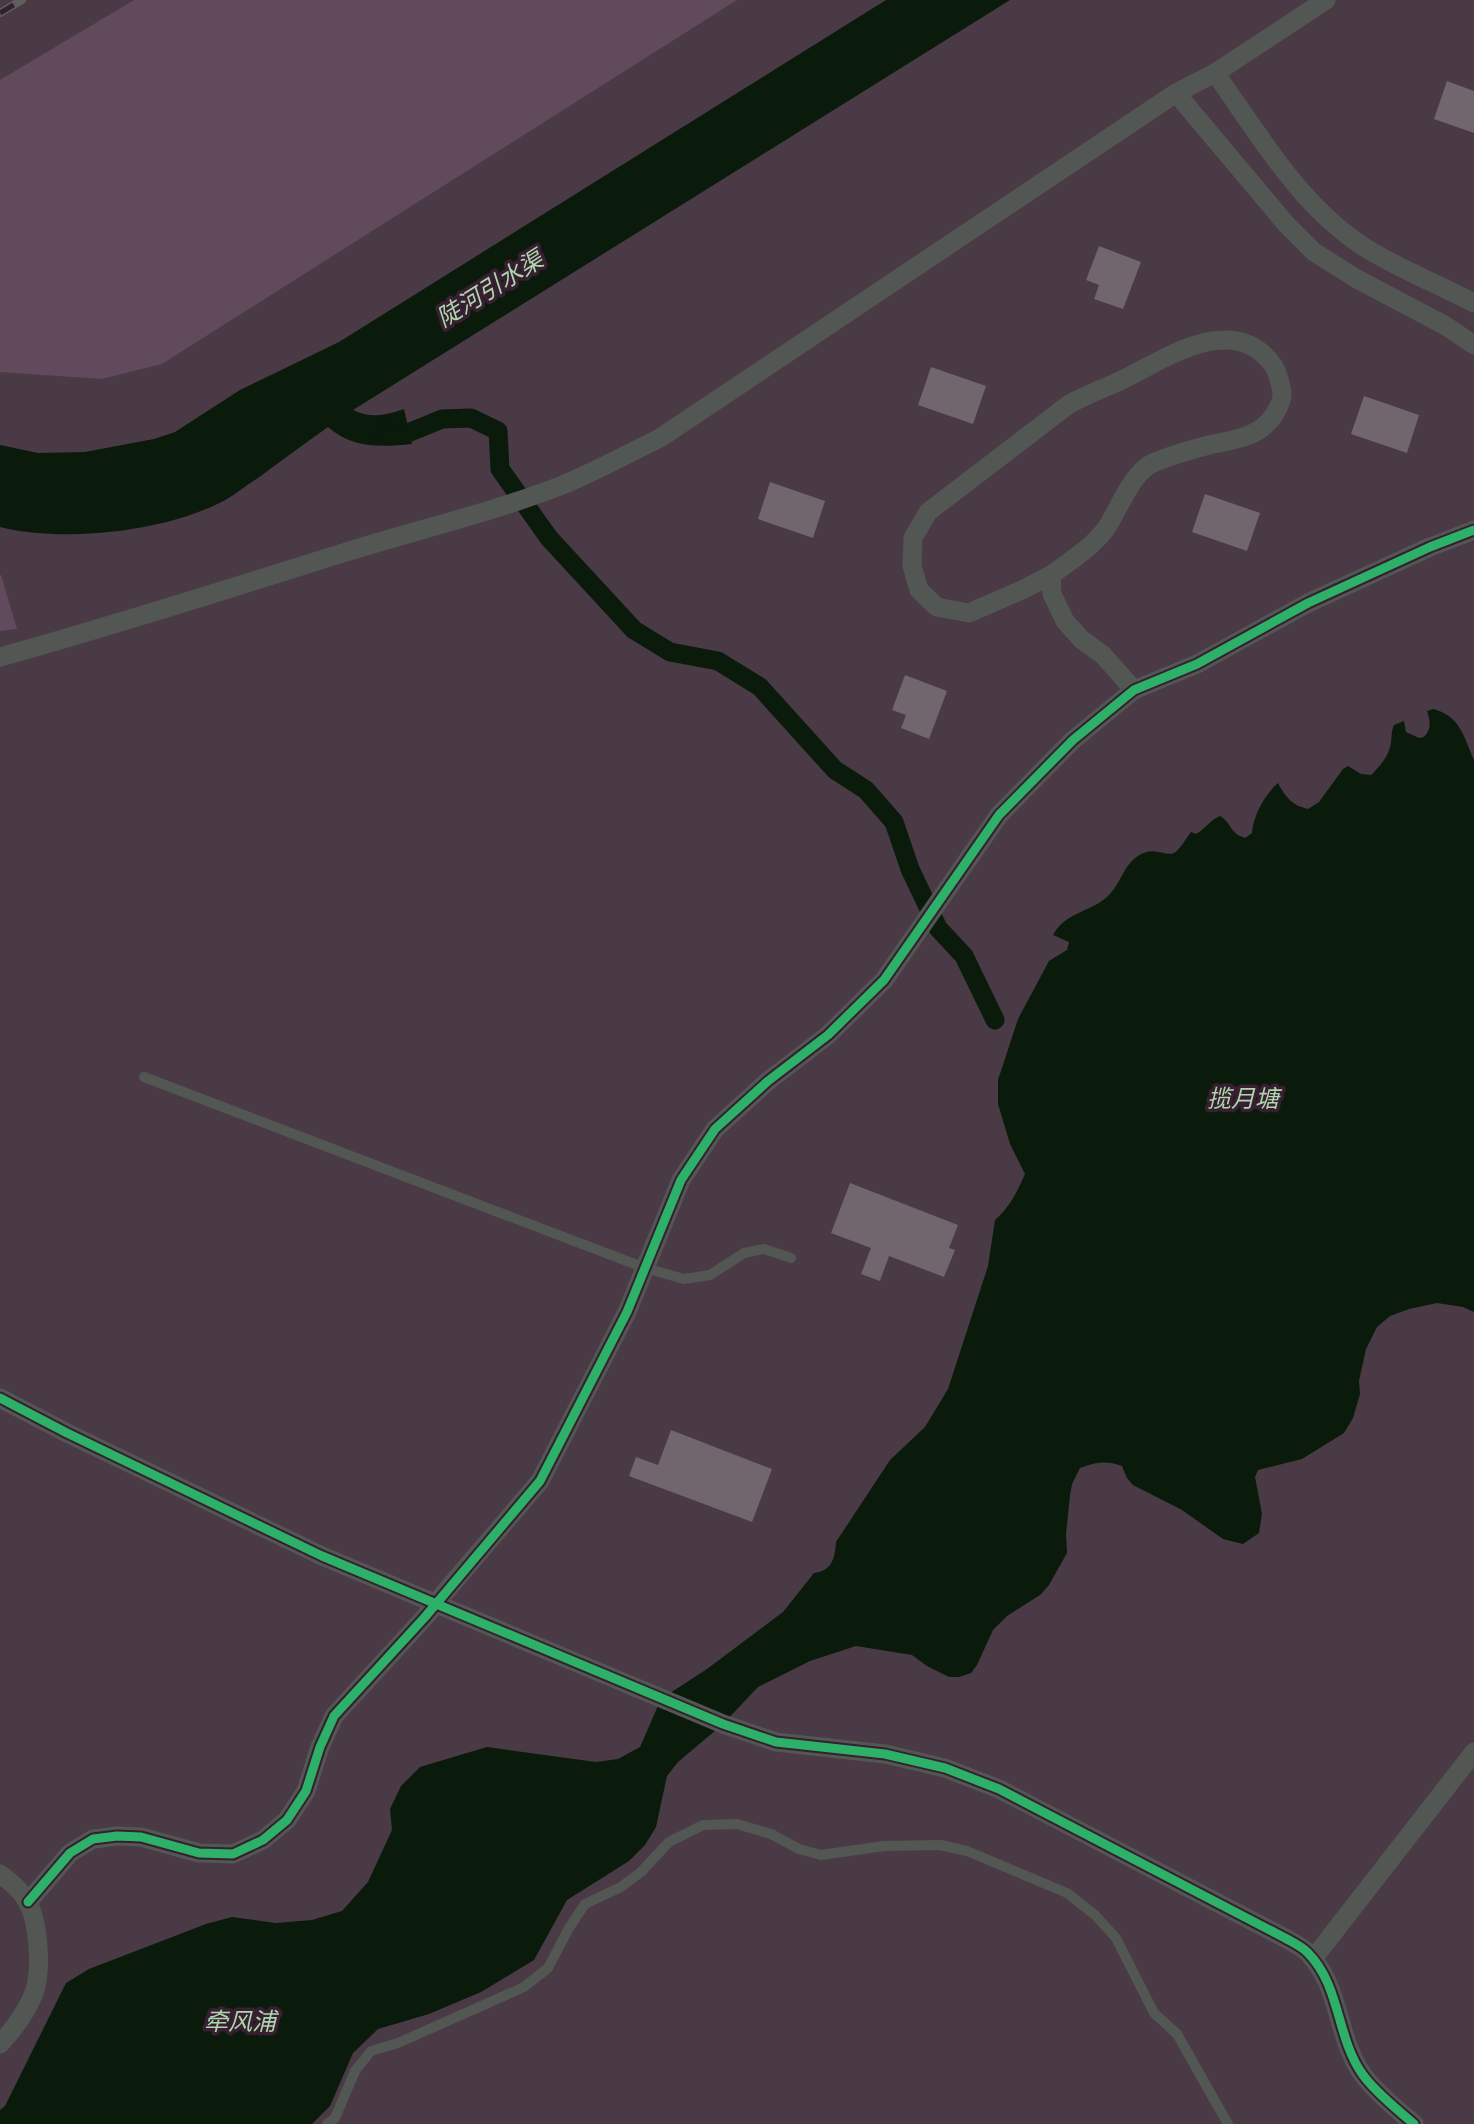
<svg xmlns="http://www.w3.org/2000/svg" width="1474" height="2124" viewBox="0 0 1474 2124" font-family="Poppins,'Noto Sans SC',sans-serif">
<rect width="100%" height="100%" fill="#31242e"/>
<rect fill="#493a45" x="0" y="0" width="1474" height="2124"/>
<g fill="#614a5c">
<polygon points="134,0 737,0 162,364 102,379 0,372 0,80"/>
<polygon points="0,575 1,575 17,629 0,631"/>
</g>
<g fill="#0a1b0b">
<path d="M886 0H1010L353 410C371 419 386 415 404 409L412 444C381 447 353 449 328 427 304 444 281 461 258 478 247 485 237 493 227 499 168 532 64 543 0 527V445L38 453 85 452 154 439 175 432 240 390 339 342Z"/>
<path d="M1433 709C1461 716 1464 738 1474 760V1312L1463 1307 1437 1303 1409 1309 1390 1316 1377 1327 1366 1349 1359 1381 1360 1394 1353 1418 1344 1433 1302 1459 1258 1470 1255 1477 1262 1514 1259 1533 1243 1544 1223 1539 1182 1510 1133 1485 1127 1478 1122 1466C1106 1460 1096 1462 1080 1468L1072 1484 1070 1495 1066 1534 1067 1553 1049 1585 1040 1595 1007 1616 993 1630 977 1665 971 1673 959 1677H949L927 1666 912 1655 856 1646 810 1661 758 1687 723 1724 678 1762 667 1776 656 1827 645 1845 629 1861 567 1900 534 1960 481 1992 429 2014 378 2029 353 2053 330 2106 312 2124H0V2110L5 2106 66 1983 89 1969 206 1924 232 1917 276 1923 312 1920 342 1911 368 1882 392 1830 390 1809 401 1786 420 1767 487 1747 596 1762 618 1759 640 1747 661 1699 707 1669 783 1612 814 1573C832 1571 835 1558 836 1542L890 1460 925 1427 948 1389 988 1266 995 1220C1010 1207 1017 1192 1025 1174L1010 1144 998 1104V1080L1018 1019 1049 961 1067 950 1069 942 1053 935C1066 911 1093 912 1109 895 1121 883 1123 866 1138 856 1155 845 1164 857 1174 853 1180 850 1186 838 1191 832L1196 834C1205 829 1210 820 1220 816 1233 824 1228 832 1245 838L1252 833C1253 816 1265 794 1278 783 1285 797 1293 806 1308 809L1319 802 1343 769 1348 766 1361 774 1371 775C1380 766 1389 756 1391 743 1392 736 1391 732 1394 725L1404 721 1406 732 1419 738 1424 737C1432 729 1430 720 1427 711Z"/>
</g>
<g fill="none" stroke-linecap="round" stroke-linejoin="round">
<polyline stroke="#0a1b0b" stroke-width="19" points="385,433 403,435 442,419 471,418 498,431 500,469 549,538 634,630 670,652 718,661 760,687 835,770 866,790 894,822 910,869 938,928 964,956 995,1020"/>
</g>
<g fill="#71656e">
<polygon points="1447,81 1474,91 1474,133 1434,119"/>
<polygon points="1099,246 1141,262 1123,309 1094,299 1099,285 1086,280"/>
<polygon points="931,367 986,386 973,424 918,405"/>
<polygon points="1364,396 1419,415 1407,453 1351,434"/>
<polygon points="770,482 825,501 813,538 758,519"/>
<polygon points="1205,494 1260,513 1247,551 1192,532"/>
<polygon points="905,675 947,691 929,739 901,728 906,715 892,710"/>
<polygon points="850,1183 958,1225 949,1248 955,1250 944,1277 889,1256 880,1281 861,1274 871,1248 831,1233"/>
<polygon points="671,1430 772,1469 752,1522 629,1476 636,1457 658,1465"/>
</g>
<g fill="none" stroke-linecap="round" stroke-linejoin="round">
<g stroke="#535753" stroke-width="10">
<polyline points="144,1077 645,1268 684,1279 710,1275 744,1253 764,1249 791,1258"/>
<polyline points="327,2124 335,2118 355,2071 371,2051 398,2043 524,1987 548,1968 569,1928 585,1904 621,1887 641,1872 669,1842 703,1825 737,1824 771,1834 799,1849 821,1855 884,1846 940,1845 967,1851 1067,1893 1095,1915 1116,1938 1154,2013 1177,2034 1228,2124"/>
</g>
<g stroke="#535753" stroke-width="19">
<path d="M1215 73C1259 134 1299 205 1364 247 1399 269 1438 284 1474 303"/>
<polyline points="1176,93 1286,224 1314,252 1357,279 1446,326 1474,345"/>
<path d="M1051 575 1024 589 969 613 937 607 919 590 912 566 913 538 928 512 1068 405C1087 394 1106 388 1126 378 1169 356 1235 312 1273 365 1277 371 1282 387 1282 395 1282 401 1277 410 1274 415 1259 438 1233 440 1209 445 1190 450 1171 455 1153 463 1132 472 1119 509 1107 527 1094 546 1070 561 1051 575L1052 594 1065 621 1081 639 1103 655 1134 690"/>
<path d="M0 657C116 625 231 588 346 552 417 530 490 513 560 486 594 472 627 454 660 438L1176 93 1215 73 1326 0"/>
<path d="M0 1398 67 1433 322 1556 723 1724 776 1742 885 1754 945 1768 999 1789 1285 1938C1292 1942 1301 1946 1307 1952 1341 1985 1336 2038 1363 2075 1376 2093 1398 2110 1414 2124"/>
<polyline points="446,1591 540,1481 627,1312 681,1180 715,1129 768,1081 828,1035 884,980 999,815 1073,740 1134,690 1197,664 1308,603 1430,547 1474,530"/>
<path d="M0 1874C10 1881 21 1891 27 1901 39 1922 42 1971 34 1993 27 2011 13 2030 0 2044"/>
<polyline points="28,1902 70,1853 93,1839 117,1836 141,1837 199,1853 233,1854 263,1840 287,1820 306,1791 320,1747 334,1716 425,1617"/>
<polyline points="1313,1959 1474,1752"/>
</g>
<defs>
<polyline id="rail" points="0,13 22,0"/>
</defs>
<use href="#rail" stroke="#5f5f5e" stroke-width="8"/>
<use href="#rail" stroke="#371e31" stroke-width="5" stroke-dasharray="16" stroke-linecap="butt"/>
<polyline stroke="#535753" stroke-width="19" points="425,1617 446,1591"/>
<defs>
<g id="cycleway">
<path d="M0 1398 67 1433 322 1556 723 1724 776 1742 885 1754 945 1768 999 1789 1285 1938C1292 1942 1301 1946 1307 1952 1341 1985 1336 2038 1363 2075 1376 2093 1398 2110 1414 2124"/>
<polyline points="28,1902 70,1853 93,1839 117,1836 141,1837 199,1853 233,1854 263,1840 287,1820 306,1791 320,1747 334,1716 425,1617 540,1481 627,1312 681,1180 715,1129 768,1081 828,1035 884,980 999,815 1073,740 1134,690 1197,664 1308,603 1430,547 1474,530"/>
</g>
</defs>
<use href="#cycleway" stroke="#371e31" stroke-width="13"/>
<use href="#cycleway" stroke="#2db169" stroke-width="9"/>
</g>
<g text-anchor="middle" stroke-width="7" stroke-linejoin="round" paint-order="stroke">
<g font-size="24" font-style="italic" fill="#acd7ac" stroke="#371e31">
<text transform="translate(490 289) rotate(-32)" y="8">陡河引水渠</text>
<text x="1243" y="1107">揽月塘</text>
<text x="240" y="2030">牵风浦</text>
</g>
</g>
</svg>
